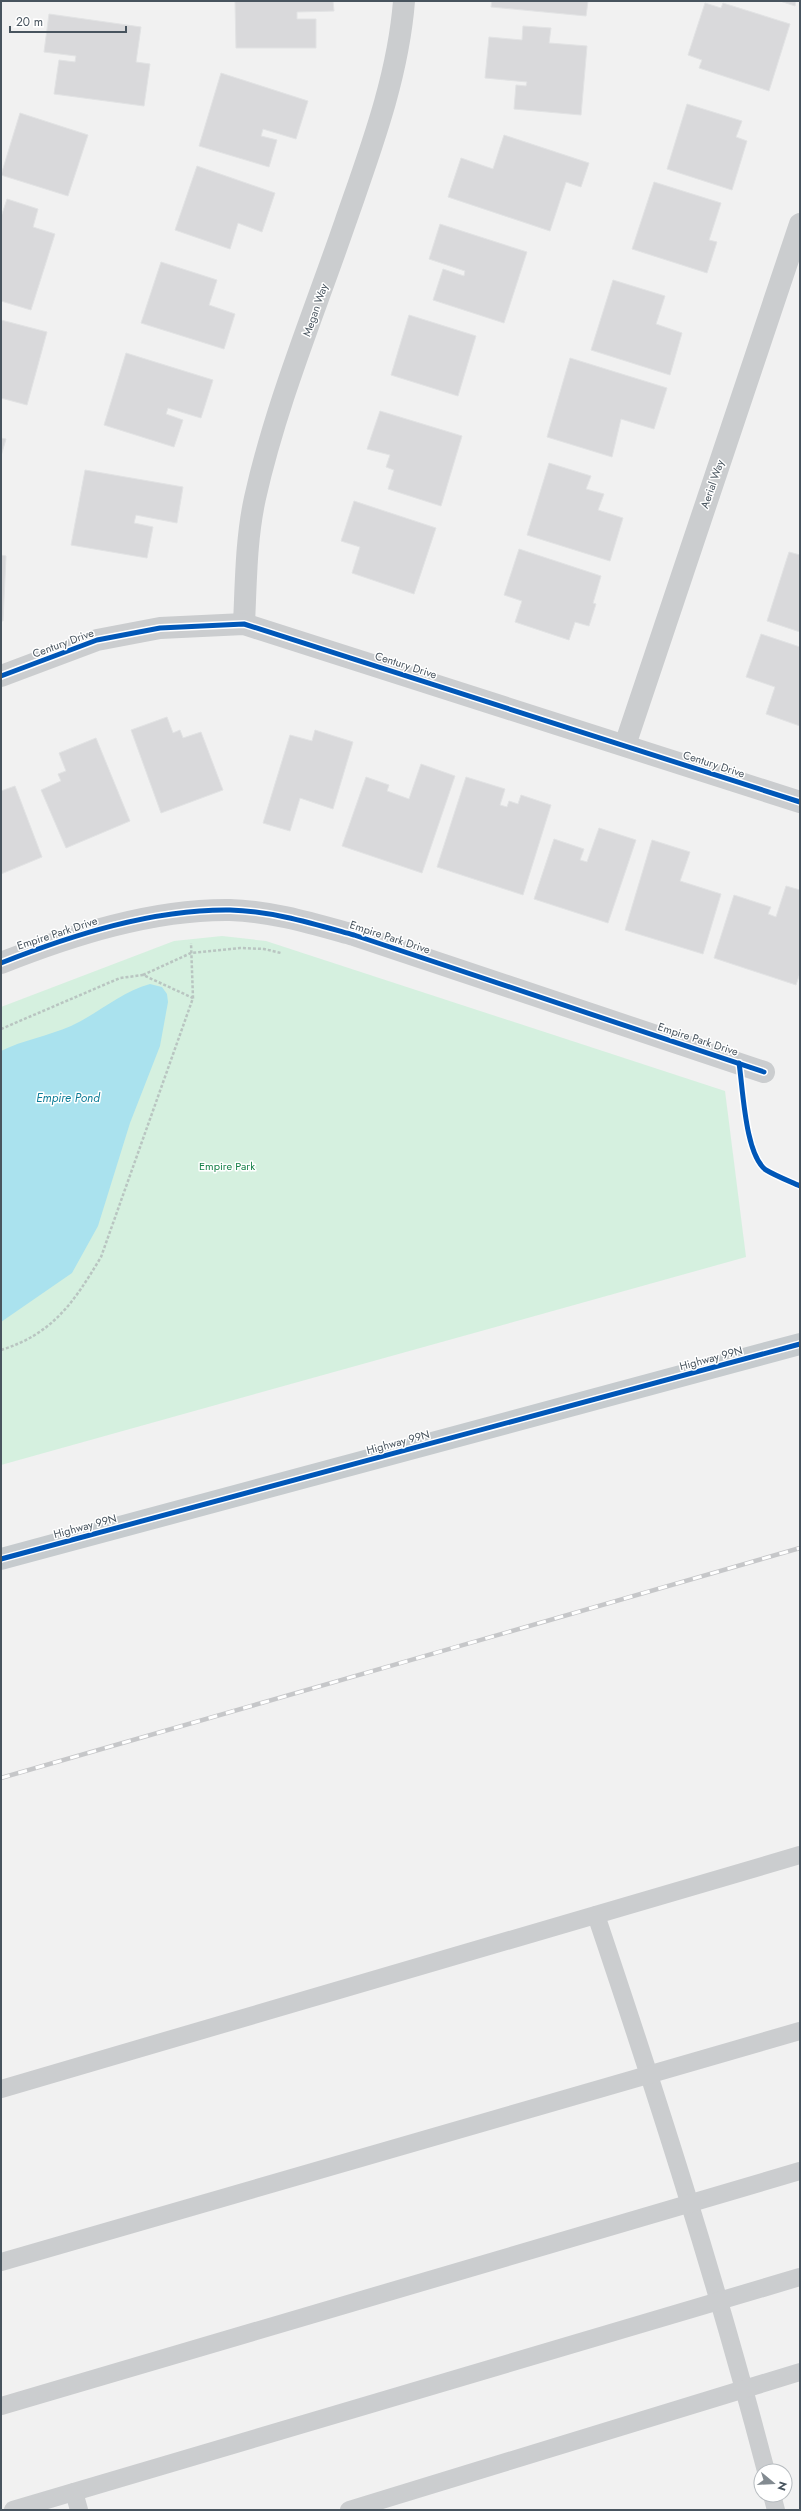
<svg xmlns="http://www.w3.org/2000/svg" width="801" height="2511" viewBox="0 0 801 2511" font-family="Jost,sans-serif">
<rect width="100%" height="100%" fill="#f1f1f1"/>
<polygon fill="#d5f0df" points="222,936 266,941 725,1091 746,1257 1,1465 1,1007 174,941"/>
<path fill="#aae2ee" d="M150 984 162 987 167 994 168 1002 160 1046 130 1123 98 1226 72 1273 1 1322V1051C23 1040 48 1036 71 1026 99 1013 121 992 150 984Z"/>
<g fill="#d9d9db" stroke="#e2e3e4">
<polygon points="235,1 333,1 334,11 297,12 297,19 316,19 316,48 236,48"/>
<polygon points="492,1 588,1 586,16 491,7"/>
<polygon points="780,1 796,1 795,6"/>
<polygon points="705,3 721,8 723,3 790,24 769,91 699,68 702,60 688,55"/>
<polygon points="49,14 141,27 136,62 150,64 144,106 54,94 59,60 75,62 76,56 44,52"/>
<polygon points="523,26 551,28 549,43 587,46 581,115 514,109 516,85 526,86 527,82 485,78 489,37 522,40"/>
<polygon points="221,73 308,101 296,139 263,129 261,136 277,140 269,167 199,146"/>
<polygon points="687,104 742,121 736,137 747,141 732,190 667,169"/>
<polygon points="20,113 88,135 68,196 1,175"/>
<polygon points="504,135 589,163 581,187 566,182 550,231 448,197 461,158 493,169"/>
<polygon points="197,166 275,193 262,232 238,223 230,249 175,230"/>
<polygon points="654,182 721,203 709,240 717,242 707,273 632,249"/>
<polygon points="7,199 38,209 33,227 55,234 31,310 1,301 1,217"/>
<polygon points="440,224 527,252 504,323 433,300 443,269 464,276 465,271 429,259"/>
<polygon points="161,262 217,280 209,305 235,314 224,349 141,323"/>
<polygon points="613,280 665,296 656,324 682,333 670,375 591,350"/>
<polygon points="409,315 476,336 458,396 391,375"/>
<polygon points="1,320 47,332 27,405 1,398"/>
<polygon points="126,353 213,380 201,418 168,408 166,414 183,420 174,447 104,425"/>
<polygon points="570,358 667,388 654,429 621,419 612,457 547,437"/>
<polygon points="380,411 462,436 441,506 388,489 394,470 386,467 390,455 367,449"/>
<polygon points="1,438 6,439 1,456"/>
<polygon points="549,463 591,476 586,489 604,494 598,510 623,518 610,561 527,535"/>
<polygon points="85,470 183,487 177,523 136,515 134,523 153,527 147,558 71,545"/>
<polygon points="354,501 436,528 414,594 352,573 360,547 341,541"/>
<polygon points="519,549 601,576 593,603 596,604 589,626 575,622 569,640 515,622 522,601 504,595"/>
<polygon points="789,552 800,555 800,632 767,621"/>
<polygon points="1,555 6,556 3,621 1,621"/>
<polygon points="761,634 800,647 800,726 766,714 775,687 746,677"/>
<polygon points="167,717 173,733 180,730 183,738 201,732 223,790 161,813 131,730"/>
<polygon points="315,730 353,742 333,809 300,798 290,831 263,823 290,735 312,741"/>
<polygon points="96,738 130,821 66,848 41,790 61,781 58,774 66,771 59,753"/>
<polygon points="421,764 455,776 422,873 342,846 366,777 389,785 387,791 409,799"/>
<polygon points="466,777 505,789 500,805 507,807 509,801 518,804 521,795 551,805 523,895 437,867"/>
<polygon points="15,786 42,857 1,874 1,791"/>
<polygon points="599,828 636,840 608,923 534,899 554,839 584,849 580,860 587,862"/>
<polygon points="652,840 690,852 680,881 721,894 703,954 625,930"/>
<polygon points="786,886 800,890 800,973 796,985 714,958 734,895 771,907 768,914 776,917"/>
</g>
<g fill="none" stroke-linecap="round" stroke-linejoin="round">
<g stroke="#b9c5c1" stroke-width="2.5" stroke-dasharray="3 2" stroke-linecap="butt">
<polyline points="143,975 191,953 240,948 264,949 281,953"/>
<polyline points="1,1029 120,978 143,975 193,998"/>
<path d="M1 1350C53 1334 74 1302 101 1257L193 998 191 943"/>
</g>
<g stroke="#cbcdcf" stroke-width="18">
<path d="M596 1915C658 2099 717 2283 766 2471"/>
<polyline points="1,2089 800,1855"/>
<polyline points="1,2262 800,2031"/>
<polyline points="1,2406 800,2171"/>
<polyline points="74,2492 79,2510"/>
<polyline points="772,2495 776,2510"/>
<polyline points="13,2510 800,2277"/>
<polyline points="349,2510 800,2372"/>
</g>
<g stroke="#cbcdcf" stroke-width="22">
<path d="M244 624C246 582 246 539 255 498 276 404 314 313 345 223 370 151 398 78 404 1"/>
<polyline points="1,676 97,640 160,628 244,624 800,802"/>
<polyline points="625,745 800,224"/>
<path d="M1 963C72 935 153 909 230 910 272 911 314 924 354 935L764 1072"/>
</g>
<polyline stroke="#c6cbce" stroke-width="22" points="1,1559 800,1344"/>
<defs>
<polyline id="rail" points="1,1778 800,1548"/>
</defs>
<use href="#rail" stroke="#c6c7c9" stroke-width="4.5"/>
<use href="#rail" stroke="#fff" stroke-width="3" stroke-dasharray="9" stroke-linecap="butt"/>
<defs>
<g id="cycleway">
<polyline points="1,676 97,640 160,628 244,624 800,802"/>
<path d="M1 963C72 935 153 909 230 910 272 911 314 924 354 935L764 1072"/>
<path d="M739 1063C743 1088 745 1155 766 1170 776 1176 789 1181 800 1186"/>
<polyline points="1,1559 800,1344"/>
</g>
</defs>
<use href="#cycleway" stroke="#fff" stroke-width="8"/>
<use href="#cycleway" stroke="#0057b8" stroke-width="5"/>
</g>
<g text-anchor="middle" stroke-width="3" stroke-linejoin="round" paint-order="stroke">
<g font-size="11" fill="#48545e" stroke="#fff">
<text transform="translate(315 310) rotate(-71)" y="4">Megan Way</text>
<text transform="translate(712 484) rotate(-71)" y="4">Aerial Way</text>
<text transform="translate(63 643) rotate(-20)" y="4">Century Drive</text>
<text transform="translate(406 665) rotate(18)" y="4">Century Drive</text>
<text transform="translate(714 764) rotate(18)" y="4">Century Drive</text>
<text transform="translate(57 933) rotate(-18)" y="4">Empire Park Drive</text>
<text transform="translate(390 937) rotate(18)" y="4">Empire Park Drive</text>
<text transform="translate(698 1039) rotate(18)" y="4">Empire Park Drive</text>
<text transform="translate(711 1358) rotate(-15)" y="4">Highway 99N</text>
<text transform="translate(398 1442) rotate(-15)" y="4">Highway 99N</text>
<text transform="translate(85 1526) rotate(-15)" y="4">Highway 99N</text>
</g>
<g font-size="11" fill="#168149" stroke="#fff">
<text x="227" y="1170">Empire Park</text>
</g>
<g font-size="12" font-style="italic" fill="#0c7c96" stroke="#fff">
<text x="68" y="1102">Empire Pond</text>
</g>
</g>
<rect width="801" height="2511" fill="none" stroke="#48545e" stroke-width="4"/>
<g transform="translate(773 2483) rotate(108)"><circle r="19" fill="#ffffff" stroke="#b6bbbf"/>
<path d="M0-3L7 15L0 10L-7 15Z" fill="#838b91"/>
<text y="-6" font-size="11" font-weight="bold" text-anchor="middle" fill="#48545e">N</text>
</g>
<path d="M10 26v6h116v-6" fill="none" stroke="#48545e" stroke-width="2"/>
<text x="16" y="26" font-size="12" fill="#48545e" stroke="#ffffff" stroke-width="3" paint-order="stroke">20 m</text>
</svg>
